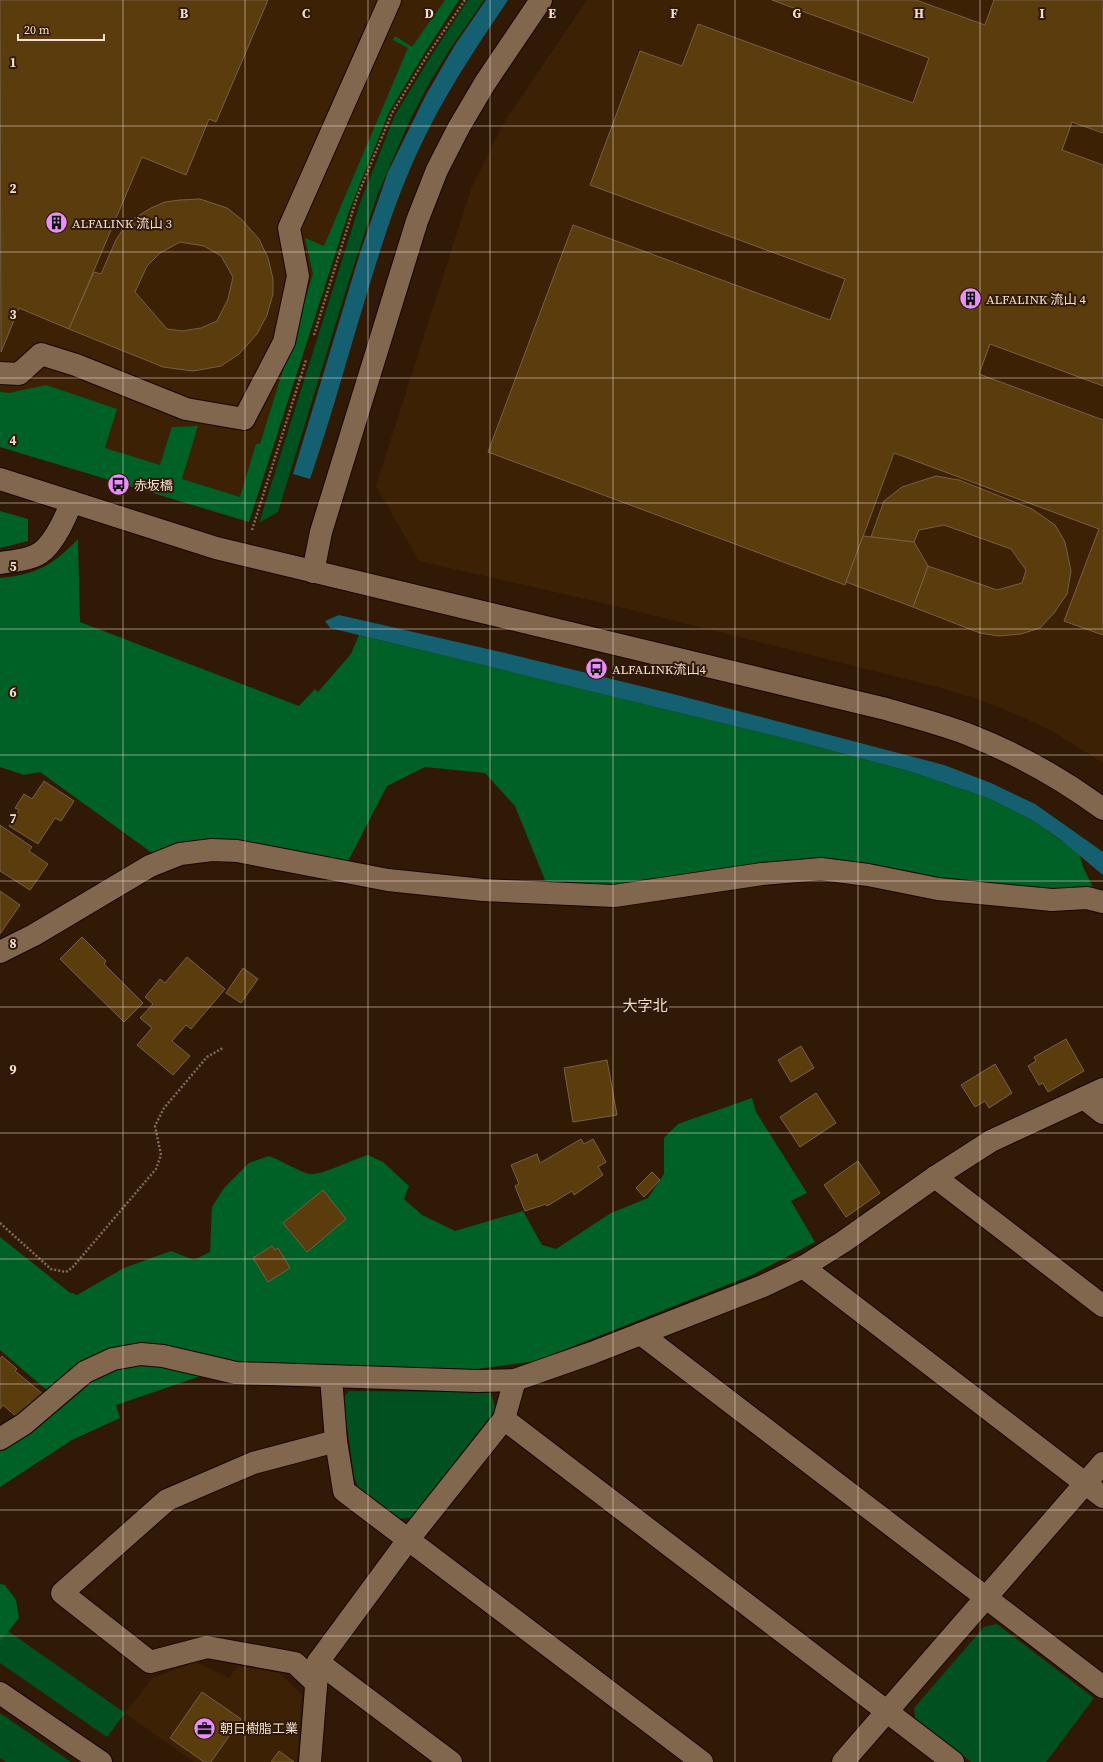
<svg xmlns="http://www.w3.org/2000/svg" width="1103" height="1762" viewBox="0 0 1103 1762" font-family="'Source Serif 4','Noto Sans JP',serif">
<rect width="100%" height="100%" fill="#311a05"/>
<g fill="#3d2104">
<polygon points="0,0 459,0 427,49 389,112 349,211 249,522 0,447"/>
<polygon points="587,0 1103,0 1103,763 1049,729 1017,715 984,701 934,686 620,607 419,561 376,486 471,189 505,121"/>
<polygon points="196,1662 229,1678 238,1666 279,1673 302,1695 297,1762 194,1762 125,1713 153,1678"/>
</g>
<g fill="#01501f">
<polygon points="468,0 484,0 450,49 428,85 409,122 378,193 349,280 278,512 259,523 361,200 395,115 431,56"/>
<polygon points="490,1390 496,1410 411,1518 397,1519 358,1487 354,1477 348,1432 340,1402 349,1391 462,1392"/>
<polygon points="997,1624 1094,1698 1046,1762 971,1762 915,1718 914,1708 984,1627"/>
<polygon points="8,1631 125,1713 107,1737 0,1663 0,1642"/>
<polygon points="0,1713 71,1762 6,1762 0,1758"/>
</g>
<g fill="#006126">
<polygon points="445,0 459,0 427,49 389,112 349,211 249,522 0,447 0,392 9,393 46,385 117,409 105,448 160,465 172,427 198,426 182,479 240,497 256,444 260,444 313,274 305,238 324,246 408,48 393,40 395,36 412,47"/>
<polygon points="0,511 28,519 28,541 0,548"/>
<path d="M78 539 80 622 299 706 315 689 318 692 351 654 359 635 788 739 912 772 988 798 1032 820 1079 853 1083 867 1095 891 1027 892 838 863 627 886 547 885 515 806 485 773 425 767 387 786 348 861 155 855 40 772 24 775 0 767V578C36 575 53 565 78 539Z"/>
<path d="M752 1098 756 1112 807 1193 791 1201 815 1242 752 1275 536 1361 470 1370 264 1366 219 1360 156 1343 123 1345 90 1360 49 1392 0 1350V1237L69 1292 77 1295 124 1268 171 1251 194 1260 210 1252 212 1207 224 1188 249 1163 269 1156C282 1161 296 1170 309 1174 321 1176 354 1159 368 1155L383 1162 409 1186 404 1199 422 1215 455 1231 523 1211 542 1245 556 1249 611 1213 648 1198 664 1174V1138L678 1124Z"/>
<polygon points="135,1362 204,1375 116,1405 120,1418 72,1440 0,1487 0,1448 111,1366"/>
<polygon points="0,1584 5,1585 16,1600 19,1618 0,1642"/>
</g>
<g fill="#156070">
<path d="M486 0H508C475 49 442 98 417 153 395 201 379 253 364 303 346 362 330 421 310 479L293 474 360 253 388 172 426 95 455 45Z"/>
<polygon points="339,615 505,653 673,694 944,765 991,783 1035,804 1103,852 1103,875 1061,840 1032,820 988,798 912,772 788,739 330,628 325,621"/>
</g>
<g fill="#5a3c0d" stroke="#766045" fill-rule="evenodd">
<polygon points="0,0 268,0 216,122 209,119 186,175 142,157 69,329 19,308 1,352"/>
<polygon points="772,0 916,0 985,25 994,0 1103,0 1103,133 1072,122 1062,150 1103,165 1103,386 990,344 979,374 1103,420 1103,635 1064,621 1099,529 894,453 845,585 488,452 573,225 830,320 845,279 590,185 640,51 682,66 698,24 913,103 929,58"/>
<path d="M200 199 227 208 241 219 259 239 268 258 273 279V294L267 315 257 334 239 354 221 366 193 371 163 367 69 329 94 272 101 274 116 240 128 222 151 208 165 202 180 200ZM180 242 204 246 221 256 233 277 228 299 217 321 201 328 182 331 167 329 135 292 147 266 160 253Z"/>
<polygon points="936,476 959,480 1032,509 1055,525 1065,542 1071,571 1067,594 1054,613 1040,628 1021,634 999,636 980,633 913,607 928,566 997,590 1022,583 1026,570 1011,549 944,525 919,530 914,542 871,537 884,501 902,487"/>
<polygon points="863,536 914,542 928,566 913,607 846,582"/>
<polygon points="44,781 74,801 61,821 55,818 38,844 9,826 19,810 15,808 24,794 32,799"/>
<polygon points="0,825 32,847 29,851 48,864 30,890 0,871"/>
<polygon points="0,891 20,905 0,934"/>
<polygon points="82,937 106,961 104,964 143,1003 124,1022 60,959"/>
<polygon points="187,957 225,989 191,1029 186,1025 172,1041 190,1056 173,1075 137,1045 152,1028 140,1018 153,1004 145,997 160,979 165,983"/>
<polygon points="243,968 258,979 241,1003 226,993"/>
<polygon points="1066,1039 1084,1071 1048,1092 1043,1083 1039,1085 1028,1066 1036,1061 1034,1057"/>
<polygon points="801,1046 814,1068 791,1082 778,1060"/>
<polygon points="607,1060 617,1115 573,1122 564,1068"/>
<polygon points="995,1064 1012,1093 989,1108 985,1101 975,1107 961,1085"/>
<polygon points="816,1093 836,1123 800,1147 780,1117"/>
<polygon points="581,1139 584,1144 593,1139 606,1162 598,1167 603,1175 574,1195 572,1191 547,1206 546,1204 525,1211 515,1186 519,1184 511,1165 537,1154 540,1163"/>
<polygon points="858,1161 880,1193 846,1217 824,1185"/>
<polygon points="652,1172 660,1180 644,1197 636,1188"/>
<polygon points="323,1190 346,1219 307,1252 283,1223"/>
<polygon points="272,1246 275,1250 278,1248 290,1268 268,1282 253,1258"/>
<polygon points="2,1356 17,1369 15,1371 43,1394 33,1405 30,1402 17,1417 3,1405 0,1409 0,1359"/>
<polygon points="202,1692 241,1719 211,1762 204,1762 170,1738"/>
<polygon points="279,1751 294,1762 271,1762"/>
</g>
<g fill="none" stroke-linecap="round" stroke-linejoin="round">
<defs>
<g id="minor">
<polyline points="0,373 19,374 41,354 76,365 186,409 244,419 284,342 298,276 289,228 390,0"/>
<path d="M0 479 216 548 886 709C913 717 941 724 967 734 1016 753 1061 778 1103 809"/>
<path d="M0 563C14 561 33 560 44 550 57 537 65 518 72 502"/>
<polyline points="313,572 321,532 417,221 437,170 459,127 485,83 541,0"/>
<polyline points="0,952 34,935 150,866 180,854 212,850 237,851 388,880 483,890 614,896 762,874 821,869 868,875 938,889 1052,900 1087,898 1103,902"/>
<polyline points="1084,1098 1103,1113"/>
<polyline points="935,1177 1103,1306"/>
<polyline points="803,1267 1103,1497"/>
<polyline points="641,1334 1103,1687"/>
<polyline points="331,1377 336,1441 344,1491 702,1762"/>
<polyline points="504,1419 953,1762"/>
<polyline points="0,1439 24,1424 85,1372 113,1359 141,1354 163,1356 236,1373 477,1381 515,1380 592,1353 763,1286 803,1267 843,1242 935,1177 991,1141 1103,1089"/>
<polyline points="318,1662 451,1762"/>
<polyline points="316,1683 295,1663 207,1647 150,1662 62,1593 167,1500 253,1463 336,1441"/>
<polyline points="0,1693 101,1762"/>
<polyline points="310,1762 318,1662 408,1540 504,1419 515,1380"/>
<polyline points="843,1762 1103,1463"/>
</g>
</defs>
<use href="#minor" stroke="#180400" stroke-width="24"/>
<g stroke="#7f6b59" stroke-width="2.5" stroke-dasharray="2 2" stroke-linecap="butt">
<polyline points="314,335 357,197 392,113 427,56 465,0"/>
<polyline points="252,530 306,360"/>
<polyline points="0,1223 51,1269 66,1272 72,1268 156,1169 161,1155 155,1126 164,1108 207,1057 223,1048"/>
</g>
<use href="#minor" stroke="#82674f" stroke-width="22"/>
</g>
<path fill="none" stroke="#f0e0d3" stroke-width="1" stroke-opacity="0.55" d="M123 0V1762M245 0V1762M368 0V1762M490 0V1762M613 0V1762M735 0V1762M858 0V1762M980 0V1762M0 126H1103M0 252H1103M0 378H1103M0 503H1103M0 629H1103M0 755H1103M0 881H1103M0 1007H1103M0 1133H1103M0 1259H1103M0 1384H1103M0 1510H1103M0 1636H1103"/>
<defs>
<symbol id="building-disc" viewBox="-11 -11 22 22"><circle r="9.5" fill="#eb8dfc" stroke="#311a05"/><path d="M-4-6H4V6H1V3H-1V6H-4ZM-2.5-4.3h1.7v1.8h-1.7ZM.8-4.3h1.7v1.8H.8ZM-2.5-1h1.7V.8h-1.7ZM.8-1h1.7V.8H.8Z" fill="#111"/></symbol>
<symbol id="bus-disc" viewBox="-11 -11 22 22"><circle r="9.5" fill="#eb8dfc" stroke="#311a05"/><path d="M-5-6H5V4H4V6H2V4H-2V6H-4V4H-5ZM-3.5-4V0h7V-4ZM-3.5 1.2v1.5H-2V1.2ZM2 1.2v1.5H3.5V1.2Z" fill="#111"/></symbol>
<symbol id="office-disc" viewBox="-11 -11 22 22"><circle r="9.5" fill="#eb8dfc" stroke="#311a05"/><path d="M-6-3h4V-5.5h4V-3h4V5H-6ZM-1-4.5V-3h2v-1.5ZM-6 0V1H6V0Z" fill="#111"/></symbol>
</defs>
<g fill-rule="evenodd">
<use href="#building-disc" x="44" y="210" width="25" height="25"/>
<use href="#building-disc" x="958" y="286" width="25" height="25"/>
<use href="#bus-disc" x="106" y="472" width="25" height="25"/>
<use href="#bus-disc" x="584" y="656" width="25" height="25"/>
<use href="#office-disc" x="192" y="1716" width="25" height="25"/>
</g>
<g text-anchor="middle" stroke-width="4" stroke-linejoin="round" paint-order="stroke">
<g font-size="13" fill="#f0e0d3" stroke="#311a05" text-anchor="start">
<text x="72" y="228">ALFALINK 流山 3</text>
<text x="986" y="304">ALFALINK 流山 4</text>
<text x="134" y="490">赤坂橋</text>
<text x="612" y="674">ALFALINK流山4</text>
<text x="220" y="1733">朝日樹脂工業</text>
</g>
<g font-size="15" fill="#f0e0d3" stroke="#311a05">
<text x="645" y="1011">大字北</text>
</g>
</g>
<g font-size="13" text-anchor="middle" font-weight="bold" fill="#f0e0d3" stroke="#311a05" stroke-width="4" stroke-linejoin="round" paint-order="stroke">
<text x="184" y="18">B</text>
<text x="306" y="18">C</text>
<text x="429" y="18">D</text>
<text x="552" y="18">E</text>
<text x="674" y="18">F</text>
<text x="797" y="18">G</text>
<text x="919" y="18">H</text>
<text x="1042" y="18">I</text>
<text x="13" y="67">1</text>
<text x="13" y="193">2</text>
<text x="13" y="319">3</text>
<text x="13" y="445">4</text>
<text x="13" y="571">5</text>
<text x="13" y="697">6</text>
<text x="13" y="823">7</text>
<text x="13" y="948">8</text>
<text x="13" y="1074">9</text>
</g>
<path d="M18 34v6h86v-6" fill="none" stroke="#f0e0d3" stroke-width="2"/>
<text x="24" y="34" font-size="12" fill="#f0e0d3" stroke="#311a05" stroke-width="3" paint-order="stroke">20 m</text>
</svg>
